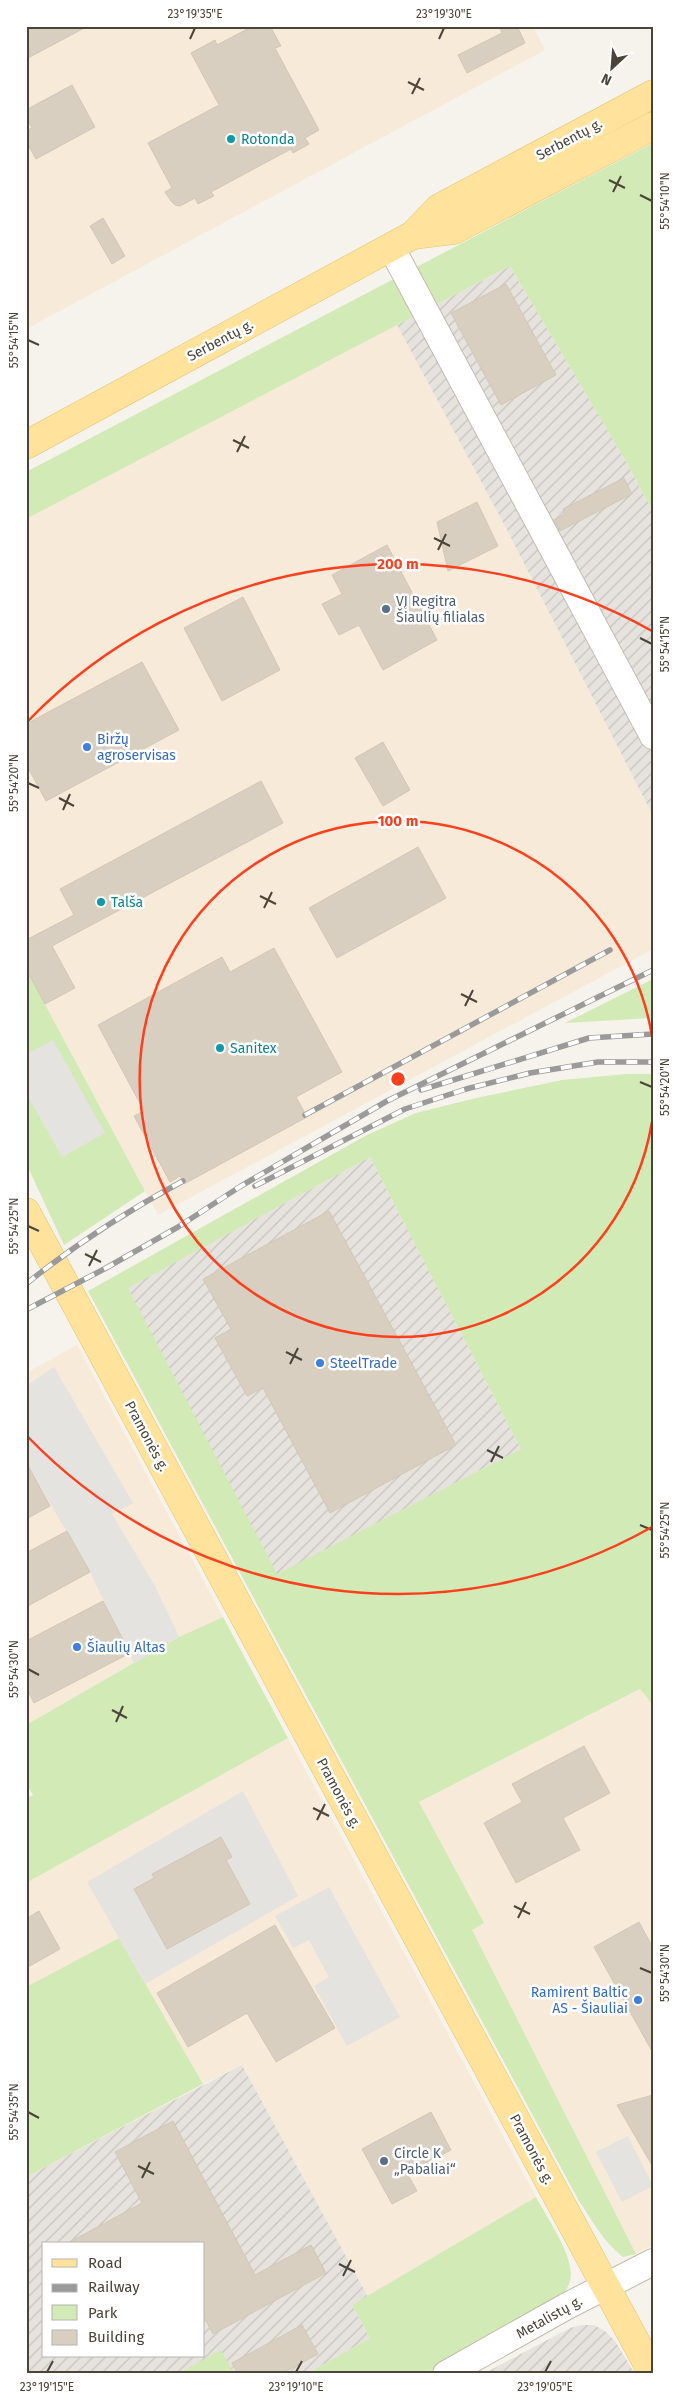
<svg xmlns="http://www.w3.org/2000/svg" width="679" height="2400" viewBox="0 0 679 2400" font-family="'Fira Sans',sans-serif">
<defs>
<pattern id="industrial-furrows" width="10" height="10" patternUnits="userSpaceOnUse" patternTransform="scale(1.25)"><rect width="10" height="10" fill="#e6e2dd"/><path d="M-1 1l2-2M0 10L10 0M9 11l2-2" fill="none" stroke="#c7c3be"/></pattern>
</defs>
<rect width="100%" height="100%" fill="#f6f3ec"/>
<g fill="#f7ead8">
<polygon points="26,26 533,26 545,50 26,329"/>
<polygon points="397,325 506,528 653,816 653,949 158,1215 26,969 26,519"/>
<polygon points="77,1345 223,1617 179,1637 26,1725 26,1373"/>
<polygon points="641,1689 653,1705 653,2245 636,2254 471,1930 484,1924 419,1802"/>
<polygon points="288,1738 536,2197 368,2297 242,2065 203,2084 119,1939 26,1987 26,1883"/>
</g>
<g fill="url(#industrial-furrows)" fill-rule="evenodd">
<polygon points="510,266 627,463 653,511 653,816 506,528 397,325"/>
<polygon points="370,1157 521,1449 277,1575 127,1288"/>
<path d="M242 2065 368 2297 352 2305 370 2338 306 2374H234L221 2351 177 2374H26V2177ZM44 2244H204V2356H44Z"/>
<polygon points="581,2325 594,2325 605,2331 615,2341 635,2374 483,2374 570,2328"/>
</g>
<g fill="#d2eab5" fill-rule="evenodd">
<polygon points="653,143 653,511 627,463 510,266 26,519 26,472"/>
<polygon points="26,969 145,1191 64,1245 26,1163"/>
<polygon points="653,979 653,1018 565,1023"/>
<path d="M627 1074H653V1705L640 1689 419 1802 484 1923 472 1930 636 2254 623 2257C604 2243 592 2220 579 2201L88 1291 367 1135 416 1113 476 1098 562 1080ZM370 1157 521 1449 277 1574 128 1288Z"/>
<polygon points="223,1617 288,1738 26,1883 26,1799 33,1795 26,1783 26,1725 179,1637"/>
<polygon points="119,1938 203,2084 26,2177 26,1987"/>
<path d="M536 2197C547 2218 576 2258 570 2281 567 2292 559 2299 551 2306L425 2374H306L370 2338 352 2305Z"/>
<polygon points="221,2350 234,2374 177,2374"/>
</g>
<g fill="#e5e3e0" fill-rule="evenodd">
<polygon points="53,1040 105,1133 62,1157 26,1093 26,1055"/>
<polygon points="54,1367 133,1503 112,1514 155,1586 179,1637 134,1663 90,1572 26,1462 26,1386"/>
<path d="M243 1791 298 1896 145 1984 87 1882ZM221 1837 232 1857 226 1860 250 1904 167 1949 134 1889 154 1878 152 1874Z"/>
<polygon points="329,1887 400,2017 347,2046 314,1986 329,1977 309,1940 293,1948 275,1916"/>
<polygon points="628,2136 653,2186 622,2202 596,2152"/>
</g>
<g fill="#d8cfc1" stroke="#d3c7b4">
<polygon points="26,26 88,26 26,59"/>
<polygon points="253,26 270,26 281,46 275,48 319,130 305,138 309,144 293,153 291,149 211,192 214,196 198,204 195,198 180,206 175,205 171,201 165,192 172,188 148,143 219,105 191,53 215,40 217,45"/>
<polygon points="499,26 517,26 525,43 467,73 458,55 502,33"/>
<polygon points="72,85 95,127 36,159 26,141 26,131 32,128 26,118 26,110"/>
<polygon points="103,218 125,256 112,264 90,226"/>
<polygon points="506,284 556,375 501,405 451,313"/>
<polygon points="624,478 632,494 560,531 554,520 565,514 563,509"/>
<polygon points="477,502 498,546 448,571 437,522"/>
<polygon points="387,545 437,640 383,670 359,625 339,635 322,604 342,594 332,575"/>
<polygon points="243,597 280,670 222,701 184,628"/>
<polygon points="142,662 179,730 46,801 26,764 26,724"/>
<polygon points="383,742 410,790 383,806 355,758"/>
<polygon points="261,781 283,823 52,946 75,988 45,1004 26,969 26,940 74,915 60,889"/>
<polygon points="418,847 446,898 337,958 309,908"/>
<polygon points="274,948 342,1072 296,1097 307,1117 184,1184 180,1176 170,1182 134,1116 144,1111 98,1025 222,957 230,972"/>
<polygon points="329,1211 456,1445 330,1513 263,1388 247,1396 215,1338 231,1329 203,1279"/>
<polygon points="26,1462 50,1506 26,1519"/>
<polygon points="67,1531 90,1572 26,1607 26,1553"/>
<polygon points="103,1601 130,1653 34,1703 26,1687 26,1641"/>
<polygon points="584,1746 610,1793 563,1818 580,1850 516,1883 484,1823 522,1802 512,1784"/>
<polygon points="221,1837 232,1857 226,1860 250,1904 167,1949 134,1889 154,1878 152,1874"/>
<polygon points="39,1911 60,1949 26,1968 26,1919"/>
<polygon points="639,1922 653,1948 653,2053 594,1947"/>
<polygon points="275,1925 335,2028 276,2062 247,2013 188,2047 157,1993"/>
<polygon points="653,2095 653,2167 617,2105"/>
<polygon points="431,2112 451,2150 407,2173 417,2191 392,2204 362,2149"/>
<polygon points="173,2121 255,2275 311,2245 326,2273 213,2334 204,2317 204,2244 66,2244 142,2203 115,2152"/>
<polygon points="302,2325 318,2354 281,2374 238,2374 232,2363"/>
</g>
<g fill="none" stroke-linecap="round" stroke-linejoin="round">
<defs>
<g id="minor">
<polyline points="391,247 653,736"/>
<polyline points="446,2374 567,2306 653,2262"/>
</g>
<g id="major">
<polyline points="413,235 454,230 653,126"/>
<polyline points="26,445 413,235 439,208 653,94"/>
<polyline points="26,1212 653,2374"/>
</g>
</defs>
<use href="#minor" stroke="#c2bbae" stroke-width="28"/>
<use href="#major" stroke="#e6c16a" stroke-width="29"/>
<use href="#minor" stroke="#fff" stroke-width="26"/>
<use href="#major" stroke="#ffe39c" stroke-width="28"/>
<defs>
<g id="rail">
<polyline points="421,1090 589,1038 653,1034"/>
<polyline points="305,1115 610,950"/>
<polyline points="255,1186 405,1109 466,1089 530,1073 598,1062 653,1062"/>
<path d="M26 1284C76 1244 127 1211 183 1181"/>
<polyline points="26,1310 106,1268 178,1227 241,1186 387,1101 653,970"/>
</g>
</defs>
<use href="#rail" stroke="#9a9a9a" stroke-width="5.5"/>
<use href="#rail" stroke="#fff" stroke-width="4" stroke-dasharray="11" stroke-linecap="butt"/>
</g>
<path fill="none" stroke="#4b4439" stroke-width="2" d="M190 39 195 28M439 39 444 28M408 82 424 90M412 94 420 78M609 180 625 188M613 192 621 176M640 195 652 201M28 340 39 345M233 440 249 448M237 452 245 436M434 538 450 546M438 550 446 534M640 638 652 644M28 783 39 788M59 798 74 806M63 810 70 794M260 896 276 904M264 908 272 892M461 994 477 1002M465 1006 473 990M640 1082 652 1087M28 1226 39 1231M85 1254 101 1262M89 1266 97 1250M286 1352 302 1360M290 1364 298 1348M487 1450 503 1458M491 1462 499 1446M640 1525 652 1530M28 1669 39 1675M112 1710 127 1718M116 1722 123 1706M313 1808 329 1816M317 1820 325 1804M514 1906 530 1914M518 1918 526 1902M640 1968 652 1973M28 2112 39 2118M138 2166 154 2174M142 2178 150 2162M339 2264 355 2272M343 2276 351 2260M47 2372 53 2361M296 2372 302 2361M545 2372 551 2361"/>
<g fill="none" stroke="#fc3f1d" stroke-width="2.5">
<path d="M652 1122A258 258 0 1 1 652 1036"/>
<path d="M652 1527A515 515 0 0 1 28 1437M28 721A515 515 0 0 1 652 631"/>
</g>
<g fill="#0f9aa8" stroke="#fff" stroke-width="2">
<circle cx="231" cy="139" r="5"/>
<circle cx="101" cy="902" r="5"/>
<circle cx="220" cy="1048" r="5"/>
</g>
<g fill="#5c6f8a" stroke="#fff" stroke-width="2">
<circle cx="386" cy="609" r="5"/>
<circle cx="384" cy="2161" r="5"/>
</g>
<g fill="#3f7fe0" stroke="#fff" stroke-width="2">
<circle cx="87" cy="747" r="5"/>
<circle cx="320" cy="1363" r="5"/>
<circle cx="77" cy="1647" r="5"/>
<circle cx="638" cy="2000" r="5"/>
</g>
<g text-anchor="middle" stroke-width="5" stroke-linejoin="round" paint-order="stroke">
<g font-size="14" fill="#0d838f" stroke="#fff" text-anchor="start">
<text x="241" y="144">Rotonda</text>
<text x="111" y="907">Talša</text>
<text x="230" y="1053">Sanitex</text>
</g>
<g font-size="14" fill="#4b4439" stroke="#fff">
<text transform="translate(569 139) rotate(-28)" y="5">Serbentų g.</text>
<text transform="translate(220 340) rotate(-28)" y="5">Serbentų g.</text>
<text transform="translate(147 1436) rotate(62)" y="5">Pramonės g.</text>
<text transform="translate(339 1793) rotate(62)" y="5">Pramonės g.</text>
<text transform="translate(532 2149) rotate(62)" y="5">Pramonės g.</text>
<text transform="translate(549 2317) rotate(-29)" y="5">Metalistų g.</text>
</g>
<g font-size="14" fill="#4e5e75" stroke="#fff" text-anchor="start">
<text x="396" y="606">VĮ Regitra<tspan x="396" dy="16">Šiaulių filialas</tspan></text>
<text x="394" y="2158">Circle K<tspan x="394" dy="16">„Pabaliai“</tspan></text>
</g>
<g font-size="14" fill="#366cbe" stroke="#fff" text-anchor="start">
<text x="97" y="744">Biržų<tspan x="97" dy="16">agroservisas</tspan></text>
<text x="330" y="1368">SteelTrade</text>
<text x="87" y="1652">Šiaulių Altas</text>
<text x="628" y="1997" text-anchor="end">Ramirent Baltic<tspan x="628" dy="16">AS - Šiauliai</tspan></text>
</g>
</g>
<circle cx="398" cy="1079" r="8" fill="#fc3f1d" stroke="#fff" stroke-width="2.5"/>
<g font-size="15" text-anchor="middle" font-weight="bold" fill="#fc3f1d" stroke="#fff" stroke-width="5" stroke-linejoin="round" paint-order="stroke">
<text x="398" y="569">200 m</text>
<text x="398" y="826">100 m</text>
</g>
<rect width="679" height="2400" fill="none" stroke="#ffffff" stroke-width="55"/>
<rect x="42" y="2242" width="162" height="115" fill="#ffffff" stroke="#b7b4b0"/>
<rect x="52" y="2259" width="25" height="8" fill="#ffe39c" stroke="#b7b4b0"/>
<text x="88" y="2268" font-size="15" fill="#4b4439">Road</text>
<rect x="52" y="2284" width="25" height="8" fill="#9a9a9a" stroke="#b7b4b0"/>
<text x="88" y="2292" font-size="15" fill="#4b4439">Railway</text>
<rect x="52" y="2305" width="25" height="15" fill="#d2eab5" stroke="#b7b4b0"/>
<text x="88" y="2318" font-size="15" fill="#4b4439">Park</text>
<rect x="52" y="2330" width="25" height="15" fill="#d8cfc1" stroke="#b7b4b0"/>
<text x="88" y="2342" font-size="15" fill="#4b4439">Building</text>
<g transform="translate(612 68) rotate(206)" stroke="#ffffff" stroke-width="4" paint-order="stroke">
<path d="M0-4L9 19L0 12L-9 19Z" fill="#4b4439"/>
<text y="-8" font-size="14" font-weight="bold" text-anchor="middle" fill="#4b4439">N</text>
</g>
<rect x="28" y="28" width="624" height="2344" fill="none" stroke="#4b4439" stroke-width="2"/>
<g font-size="12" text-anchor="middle" fill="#4b4439">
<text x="195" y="18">23°19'35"E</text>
<text x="444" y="18">23°19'30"E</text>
<text transform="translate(665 201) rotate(-90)" y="4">55°54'10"N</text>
<text transform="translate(14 340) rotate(-90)" y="4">55°54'15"N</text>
<text transform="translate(665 644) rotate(-90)" y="4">55°54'15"N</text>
<text transform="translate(14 783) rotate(-90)" y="4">55°54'20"N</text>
<text transform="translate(665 1087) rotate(-90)" y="4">55°54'20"N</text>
<text transform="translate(14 1226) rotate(-90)" y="4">55°54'25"N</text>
<text transform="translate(665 1530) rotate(-90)" y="4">55°54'25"N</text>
<text transform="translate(14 1669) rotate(-90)" y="4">55°54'30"N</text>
<text transform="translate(665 1973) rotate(-90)" y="4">55°54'30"N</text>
<text transform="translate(14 2112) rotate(-90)" y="4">55°54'35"N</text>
<text x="47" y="2391">23°19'15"E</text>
<text x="296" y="2391">23°19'10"E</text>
<text x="545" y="2391">23°19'05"E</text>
</g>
</svg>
